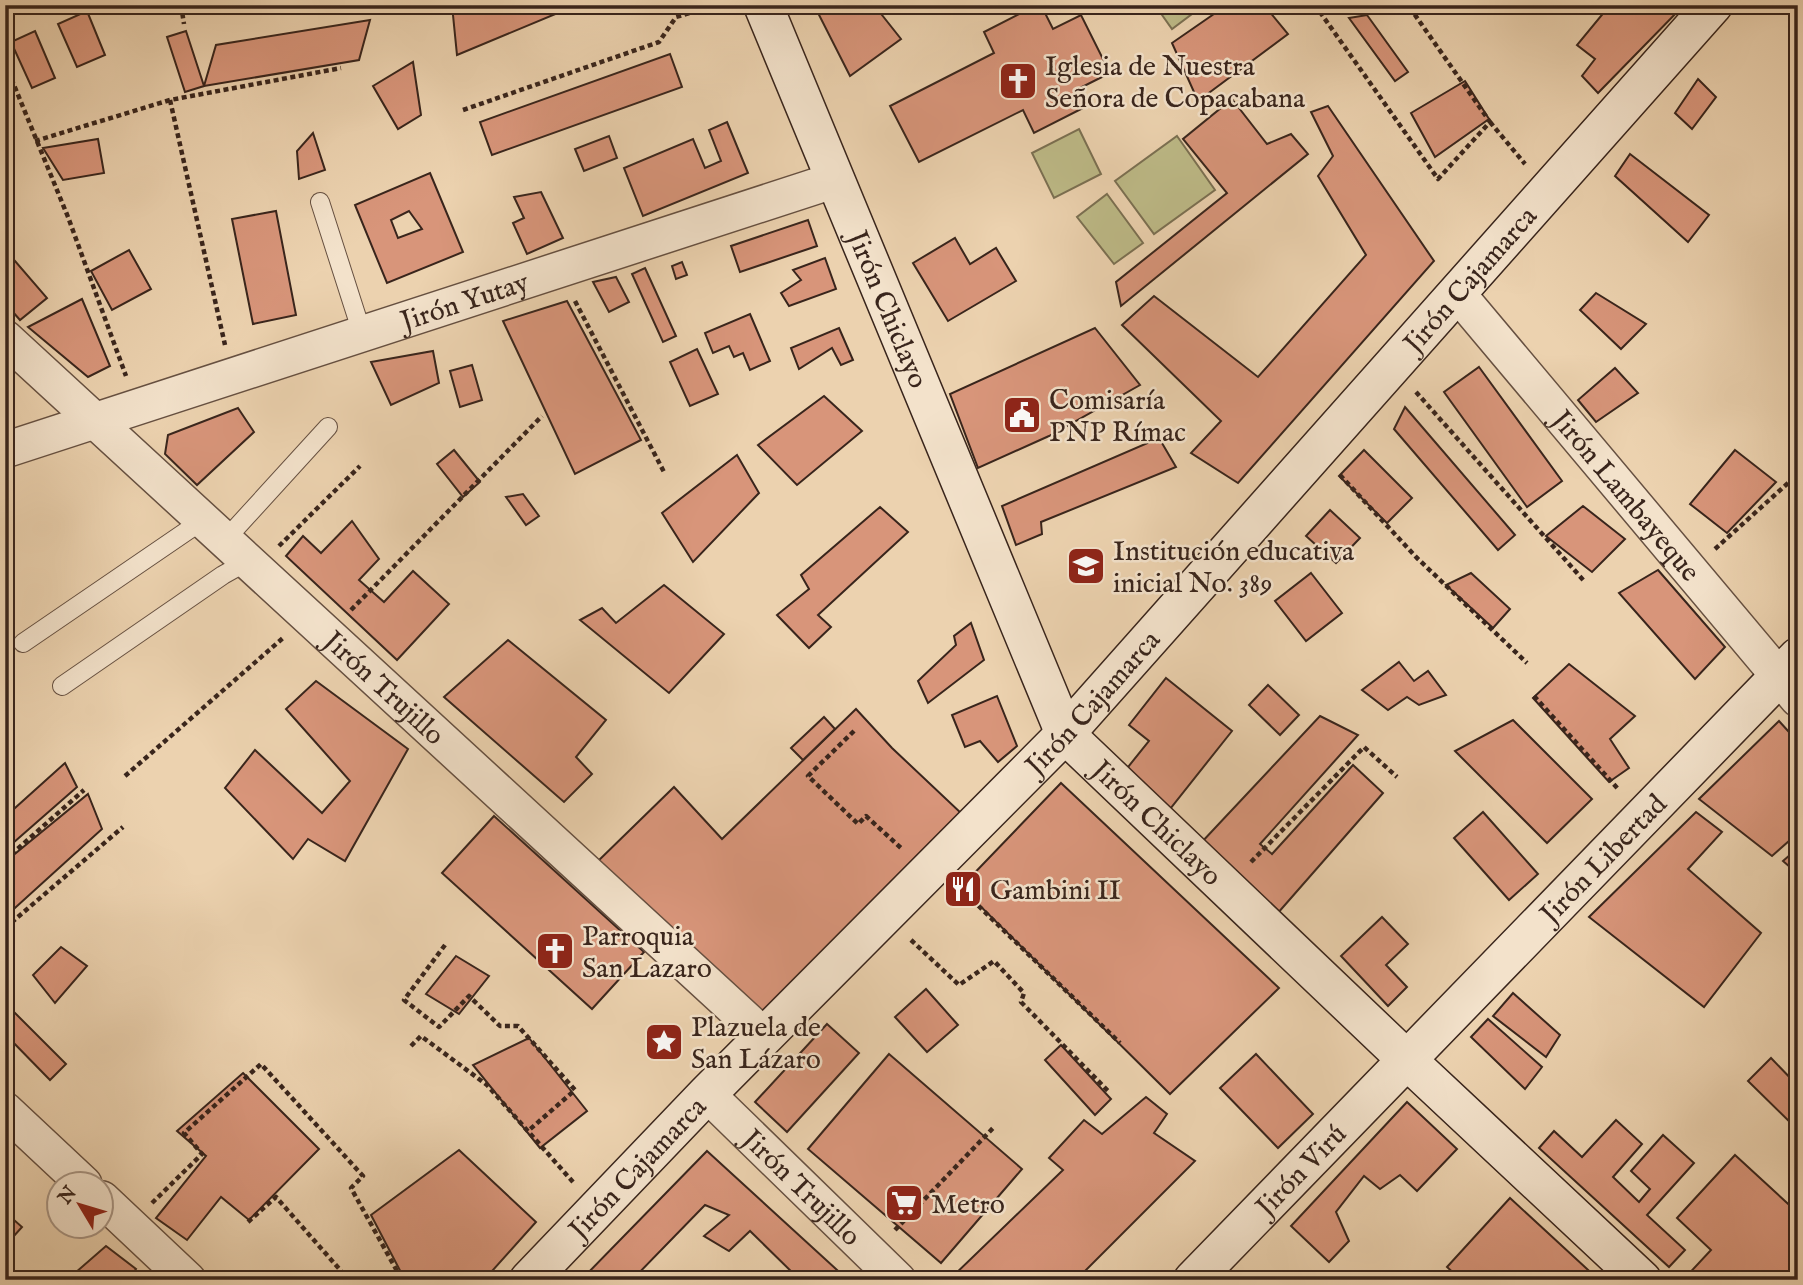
<svg xmlns="http://www.w3.org/2000/svg" width="1803" height="1285" viewBox="0 0 1803 1285" font-family="'IM FELL English',serif">
<rect width="100%" height="100%" fill="#ecd2af"/>
<filter id="stains"><feTurbulence type="fractalNoise" baseFrequency=".00286" numOctaves="4"/><feColorMatrix values="0 0 0 0 .2 0 0 0 0 .09 0 0 0 0 .02 0 0 0 .5 -.17"/></filter>
<radialGradient id="worn" r=".72"><stop offset=".6" stop-color="#630" stop-opacity="0"/><stop offset="1" stop-color="#630" stop-opacity=".3"/></radialGradient>
<g fill="#bdba87" stroke="#7b7052" stroke-width="2">
<polygon points="1155,5 1204,5 1172,29"/>
<polygon points="1079,129 1101,174 1054,198 1032,153"/>
<polygon points="1177,136 1215,190 1154,234 1115,181"/>
<polygon points="1107,194 1143,243 1114,264 1077,217"/>
</g>
<g fill="#d8957a" stroke="#39251c" stroke-width="2" fill-rule="evenodd">
<polygon points="452,5 577,5 457,55"/>
<polygon points="814,5 874,5 901,39 850,76"/>
<polygon points="1037,5 1041,5 1053,29 1081,15 1110,73 1080,88 1089,105 1034,133 1023,110 919,162 890,106 994,53 984,32"/>
<polygon points="1227,5 1264,5 1288,34 1198,101 1172,43"/>
<polygon points="1610,5 1684,5 1598,93 1582,76 1595,59 1577,45"/>
<polygon points="87,11 105,55 77,67 58,24"/>
<polygon points="1367,15 1408,72 1395,81 1349,18"/>
<polygon points="370,20 359,60 204,86 216,45"/>
<polygon points="35,31 55,78 32,88 11,42"/>
<polygon points="186,31 204,86 185,92 167,37"/>
<polygon points="670,54 682,87 492,155 480,122"/>
<polygon points="413,62 421,115 398,129 373,86"/>
<polygon points="1698,79 1716,97 1692,129 1675,113"/>
<polygon points="1465,81 1489,119 1435,157 1411,113"/>
<polygon points="1232,99 1267,144 1291,134 1308,154 1121,306 1116,282 1227,193 1183,139"/>
<polygon points="1328,106 1434,261 1238,483 1191,453 1221,421 1122,325 1154,296 1258,377 1366,255 1318,176 1333,156 1311,112"/>
<polygon points="727,122 748,173 643,216 624,168 693,139 705,168 721,161 709,130"/>
<polygon points="313,133 325,170 299,179 297,151"/>
<polygon points="609,136 617,158 584,171 575,149"/>
<polygon points="98,139 104,173 63,180 43,148"/>
<polygon points="1630,154 1709,215 1688,242 1615,176"/>
<path d="M430 173 463 252 387 283 355 205ZM409 211 422 229 398 238 391 220Z"/>
<polygon points="541,192 563,238 527,254 513,223 524,218 514,197"/>
<polygon points="276,211 296,315 253,324 232,219"/>
<polygon points="808,220 817,246 740,272 731,246"/>
<polygon points="955,238 970,264 996,248 1016,281 948,321 913,263"/>
<polygon points="129,250 151,289 112,310 91,271"/>
<polygon points="9,254 47,298 20,320 5,303 5,257"/>
<polygon points="825,258 836,289 789,306 781,293 801,280 793,270"/>
<polygon points="682,262 687,275 676,279 672,266"/>
<polygon points="645,268 676,336 663,342 632,274"/>
<polygon points="616,277 629,302 609,312 593,282"/>
<polygon points="1596,293 1646,324 1621,349 1580,310"/>
<polygon points="82,299 110,366 88,377 28,327"/>
<polygon points="567,301 641,440 575,474 503,321"/>
<polygon points="750,314 770,361 750,370 743,353 734,357 729,346 713,353 705,333"/>
<polygon points="839,328 853,360 841,365 832,348 799,369 791,348"/>
<polygon points="1095,328 1140,385 1049,436 978,468 950,394"/>
<polygon points="697,349 718,394 690,406 670,362"/>
<polygon points="433,351 439,383 391,405 371,362"/>
<polygon points="472,365 482,400 460,407 450,371"/>
<polygon points="1479,367 1562,481 1527,507 1444,392"/>
<polygon points="1615,368 1638,393 1596,422 1578,400"/>
<polygon points="824,396 862,431 797,485 758,445"/>
<polygon points="1405,407 1515,535 1498,550 1394,429"/>
<polygon points="238,408 254,432 197,485 165,454 168,435"/>
<polygon points="1159,438 1176,467 1041,522 1042,534 1016,545 1002,506"/>
<polygon points="454,450 480,482 463,497 437,464"/>
<polygon points="1364,450 1412,498 1387,523 1339,476"/>
<polygon points="1735,450 1776,482 1727,533 1690,504"/>
<polygon points="737,455 759,493 693,562 662,513"/>
<polygon points="523,494 539,516 526,525 506,497"/>
<polygon points="1583,506 1625,539 1592,572 1546,536"/>
<polygon points="880,507 908,532 818,615 831,627 809,648 777,615 809,589 801,575"/>
<polygon points="1330,510 1360,538 1336,563 1306,536"/>
<polygon points="352,521 379,559 359,580 384,602 413,571 449,604 397,660 286,556 303,536 321,553"/>
<polygon points="1658,570 1725,647 1695,679 1619,593"/>
<polygon points="1311,573 1342,613 1306,641 1275,601"/>
<polygon points="1471,573 1510,609 1493,628 1446,585"/>
<polygon points="664,585 724,634 669,693 580,620 602,608 616,623"/>
<polygon points="971,623 984,660 928,703 918,681 956,645 954,636"/>
<polygon points="508,640 606,720 576,757 592,774 564,802 444,697"/>
<polygon points="1399,662 1414,681 1428,671 1446,695 1419,705 1407,697 1388,710 1362,690"/>
<polygon points="1569,664 1635,716 1610,739 1629,768 1609,782 1533,698"/>
<polygon points="1166,678 1232,731 1170,809 1124,772 1149,741 1129,725"/>
<polygon points="316,681 408,749 345,861 308,839 293,859 225,788 255,750 322,813 350,781 286,709"/>
<polygon points="1268,685 1299,715 1280,735 1249,705"/>
<polygon points="997,696 1017,746 998,762 980,741 965,747 952,715"/>
<polygon points="856,709 892,748 962,814 765,1023 594,865 674,787 722,839"/>
<polygon points="1320,716 1358,735 1260,844 1272,854 1353,765 1383,793 1277,914 1200,844"/>
<polygon points="824,717 835,729 803,760 791,748"/>
<polygon points="1513,720 1592,799 1547,843 1455,751"/>
<polygon points="1779,721 1798,742 1798,833 1772,856 1699,799"/>
<polygon points="65,763 77,787 5,850 5,817"/>
<polygon points="1061,783 1279,988 1170,1094 961,887"/>
<polygon points="88,794 102,829 5,917 5,862"/>
<polygon points="1483,812 1538,874 1509,900 1454,838"/>
<polygon points="1696,812 1722,832 1688,869 1761,933 1704,1007 1589,917"/>
<polygon points="494,816 644,952 592,1009 442,873"/>
<polygon points="1798,848 1798,874 1783,861"/>
<polygon points="1382,917 1408,944 1386,965 1407,987 1388,1006 1341,956"/>
<polygon points="61,947 87,966 55,1003 33,975"/>
<polygon points="456,956 489,976 459,1014 426,994"/>
<polygon points="926,989 958,1025 927,1052 895,1017"/>
<polygon points="1513,993 1560,1035 1546,1057 1493,1016"/>
<polygon points="5,1003 66,1064 50,1080 5,1034"/>
<polygon points="1488,1019 1542,1067 1525,1089 1471,1037"/>
<polygon points="827,1024 859,1053 787,1132 755,1102"/>
<polygon points="529,1038 587,1111 540,1148 473,1065"/>
<polygon points="1061,1045 1111,1099 1095,1115 1045,1060"/>
<polygon points="889,1054 1022,1169 941,1263 808,1149"/>
<polygon points="1256,1054 1313,1114 1278,1148 1220,1088"/>
<polygon points="1771,1058 1798,1086 1798,1130 1748,1081"/>
<polygon points="243,1073 319,1149 249,1220 221,1197 187,1240 156,1218 206,1156 177,1131"/>
<polygon points="1146,1097 1167,1114 1154,1133 1195,1161 1076,1280 949,1280 1063,1170 1049,1158 1084,1120 1102,1134"/>
<polygon points="1407,1102 1457,1149 1417,1191 1400,1175 1380,1189 1364,1176 1336,1212 1349,1241 1329,1262 1291,1226"/>
<polygon points="1616,1120 1642,1144 1613,1177 1639,1202 1650,1189 1631,1171 1663,1135 1694,1163 1647,1215 1685,1250 1669,1267 1539,1148 1554,1131 1582,1157"/>
<polygon points="459,1150 536,1222 484,1280 405,1280 371,1215"/>
<polygon points="707,1151 848,1280 800,1280 750,1231 729,1251 704,1236 729,1215 705,1205 632,1280 581,1280"/>
<polygon points="1735,1155 1798,1213 1798,1280 1683,1280 1711,1250 1677,1218"/>
<polygon points="1510,1198 1599,1280 1455,1280 1458,1277 1447,1267"/>
<polygon points="5,1212 22,1227 5,1246"/>
<polygon points="106,1246 136,1269 128,1280 67,1280"/>
</g>
<g fill="none" stroke-linecap="round" stroke-linejoin="round">
<defs>
<g id="lane">
<polyline points="320,202 362,333"/>
<polyline points="225,540 328,427"/>
<polyline points="23,643 203,520"/>
<polyline points="62,686 223,575 248,561"/>
</g>
<g id="street">
<path id="s1" d="M1457 293 1798 699"/>
<path id="s2" d="M5 338 764 1036"/>
<path id="s3" d="M5 450 835 180"/>
<path id="s4" d="M707 1094 898 1280"/>
<polyline points="5,1110 84,1184"/>
<polyline points="102,1199 188,1280"/>
</g>
<g id="secondary">
<path id="s5" d="M763 5 1065 734 1407 1060 1642 1280"/>
<path id="s6" d="M529 1280 707 1094 1065 734 1713 5"/>
<path id="s7" d="M1193 1280 1798 657"/>
</g>
</defs>
<use href="#lane" stroke="#665041" stroke-width="20"/>
<use href="#street" stroke="#665041" stroke-width="38"/>
<use href="#secondary" stroke="#39251c" stroke-width="41"/>
<g stroke="#39251c" stroke-width="4.5" stroke-dasharray="5 3.5" stroke-linecap="butt">
<polyline points="181,5 184,24"/>
<polyline points="266,5 267,14"/>
<polyline points="1315,5 1438,179 1490,122 1408,5"/>
<polyline points="5,63 68,217 126,376"/>
<polyline points="170,100 225,345"/>
<polyline points="463,110 659,42 676,17 717,5"/>
<polyline points="1490,122 1525,164"/>
<polyline points="35,141 170,100 341,68"/>
<polyline points="575,301 665,474"/>
<polyline points="1416,392 1585,582"/>
<polyline points="1340,475 1417,558 1527,663"/>
<polyline points="279,546 360,466"/>
<polyline points="1715,549 1798,474"/>
<polyline points="351,610 542,416"/>
<polyline points="1534,696 1619,790"/>
<polyline points="854,731 808,776 858,824 866,816 901,848"/>
<polyline points="125,776 283,638"/>
<polyline points="5,860 84,790"/>
<polyline points="1251,862 1364,747 1397,777"/>
<polyline points="960,888 1120,1043"/>
<polyline points="5,928 123,827"/>
<polyline points="911,940 959,985 994,961 1024,993 1021,1002 1110,1093"/>
<polyline points="445,945 404,1000 439,1027 469,996 500,1026 518,1026 575,1090 528,1131"/>
<polyline points="411,1046 421,1036 487,1085 573,1182"/>
<polyline points="152,1203 202,1154 184,1133 261,1064 363,1176 351,1188 402,1280"/>
<polyline points="248,1222 276,1197 349,1280"/>
<polyline points="895,1230 994,1127"/>
</g>
<use href="#lane" stroke="#f3e2cb" stroke-width="18"/>
<use href="#street" stroke="#f3e2cb" stroke-width="35"/>
<use href="#secondary" stroke="#f3e2cb" stroke-width="38"/>
</g>
<defs>
<symbol id="church-square" viewBox="-11 -11 22 22"><rect x="-9" y="-9" width="18" height="18" rx="4" fill="#8f2418" stroke="#f3e2cb"/><path d="M-1.2-6h2.4v3.5h3.3v2.4h-3.3V6h-2.4V-.1h-3.3v-2.4h3.3Z" fill="#fff"/></symbol>
<symbol id="civic-square" viewBox="-11 -11 22 22"><rect x="-9" y="-9" width="18" height="18" rx="4" fill="#8f2418" stroke="#f3e2cb"/><path d="M-.6-6.5H3V-4.5H.6V-3L4-1V1h2V6H-6V1h2V-1L-.6-3ZM-1.2 2.5V6h2.4V2.5Z" fill="#fff"/></symbol>
<symbol id="school-square" viewBox="-11 -11 22 22"><rect x="-9" y="-9" width="18" height="18" rx="4" fill="#8f2418" stroke="#f3e2cb"/><path d="M0-5L7-2L0 1L-7-2ZM-4 1L0 2.5L4 1V4Q0 6-4 4Z" fill="#fff"/></symbol>
<symbol id="restaurant-square" viewBox="-11 -11 22 22"><rect x="-9" y="-9" width="18" height="18" rx="4" fill="#8f2418" stroke="#f3e2cb"/><path d="M-5-6h1v4h1v-4h1v4h1v-4h1v5L-1.5 .5V6h-2V.5L-5-1ZM5-6V6H3V1.5H1.5Q1.5-4 5-6Z" fill="#fff"/></symbol>
<symbol id="sight-square" viewBox="-11 -11 22 22"><rect x="-9" y="-9" width="18" height="18" rx="4" fill="#8f2418" stroke="#f3e2cb"/><path d="M0-6L1.8-2.2L6-1.7L2.9 1.2L3.7 5.4L0 3.3L-3.7 5.4L-2.9 1.2L-6-1.7L-1.8-2.2Z" fill="#fff"/></symbol>
<symbol id="supermarket-square" viewBox="-11 -11 22 22"><rect x="-9" y="-9" width="18" height="18" rx="4" fill="#8f2418" stroke="#f3e2cb"/><path d="M-6-5.5h2.5l.6 2H6L4.5 2H-2.5L-4.4-4H-6ZM-1.5 3.2a1.3 1.3 0 1 0 .1 0ZM3 3.2a1.3 1.3 0 1 0 .1 0Z" fill="#fff"/></symbol>
</defs>
<g fill-rule="evenodd">
<use href="#church-square" x="996" y="59" width="44" height="44"/>
<use href="#civic-square" x="1000" y="393" width="44" height="44"/>
<use href="#school-square" x="1064" y="544" width="44" height="44"/>
<use href="#restaurant-square" x="941" y="867" width="44" height="44"/>
<use href="#church-square" x="533" y="929" width="44" height="44"/>
<use href="#sight-square" x="642" y="1020" width="44" height="44"/>
<use href="#supermarket-square" x="882" y="1181" width="44" height="44"/>
</g>
<g text-anchor="middle" stroke-width="5" stroke-linejoin="round" paint-order="stroke">
<g font-size="28" fill="#39251c" stroke="#f3e2cb" text-anchor="start">
<text x="1045" y="75">Iglesia de Nuestra<tspan x="1045" dy="32">Señora de Copacabana</tspan></text>
<text x="1049" y="409">Comisaría<tspan x="1049" dy="32">PNP Rímac</tspan></text>
<text x="1113" y="560">Institución educativa<tspan x="1113" dy="32">inicial No. 389</tspan></text>
<text x="990" y="899">Gambini II</text>
<text x="582" y="945">Parroquia<tspan x="582" dy="32">San Lazaro</tspan></text>
<text x="691" y="1036">Plazuela de<tspan x="691" dy="32">San Lázaro</tspan></text>
<text x="931" y="1213">Metro</text>
</g>
<g font-size="28" fill="#39251c" stroke="#f3e2cb">
<text dy="10" stroke="none"><textPath href="#s6" startOffset="1374">Jirón Cajamarca</textPath></text>
<text dy="10" stroke="none"><textPath href="#s3" startOffset="483">Jirón Yutay</textPath></text>
<text dy="10" stroke="none"><textPath href="#s5" startOffset="329">Jirón Chiclayo</textPath></text>
<text dy="10" stroke="none"><textPath href="#s1" startOffset="264">Jirón Lambayeque</textPath></text>
<text dy="10" stroke="none"><textPath href="#s2" startOffset="516">Jirón Trujillo</textPath></text>
<text dy="10" stroke="none"><textPath href="#s6" startOffset="807">Jirón Cajamarca</textPath></text>
<text dy="10" stroke="none"><textPath href="#s5" startOffset="917">Jirón Chiclayo</textPath></text>
<text dy="10" stroke="none"><textPath href="#s7" startOffset="588">Jirón Libertad</textPath></text>
<text dy="10" stroke="none"><textPath href="#s6" startOffset="156">Jirón Cajamarca</textPath></text>
<text dy="10" stroke="none"><textPath href="#s7" startOffset="154">Jirón Virú</textPath></text>
<text dy="10" stroke="none"><textPath href="#s4" startOffset="133">Jirón Trujillo</textPath></text>
</g>
</g>
<rect width="1803" height="1285" fill="none" stroke="#ecd2af" stroke-width="28"/>
<rect x="7" y="7" width="1789" height="1271" fill="none" stroke="#39251c" stroke-width="3.5"/>
<rect x="14" y="14" width="1775" height="1257" fill="none" stroke="#39251c" stroke-width="2"/>
<g transform="translate(80 1205) rotate(308)"><circle r="33" fill="#f3e2cb" stroke="#a99685" stroke-width="2"/>
<path d="M0-5L12 26L0 18L-12 26Z" fill="#8f2418"/>
<text y="-10" font-size="19" font-weight="bold" text-anchor="middle" fill="#39251c">N</text>
</g>
<rect width="100%" height="100%" filter="url(#stains)"/>
<rect width="100%" height="100%" fill="url(#worn)"/>
</svg>
